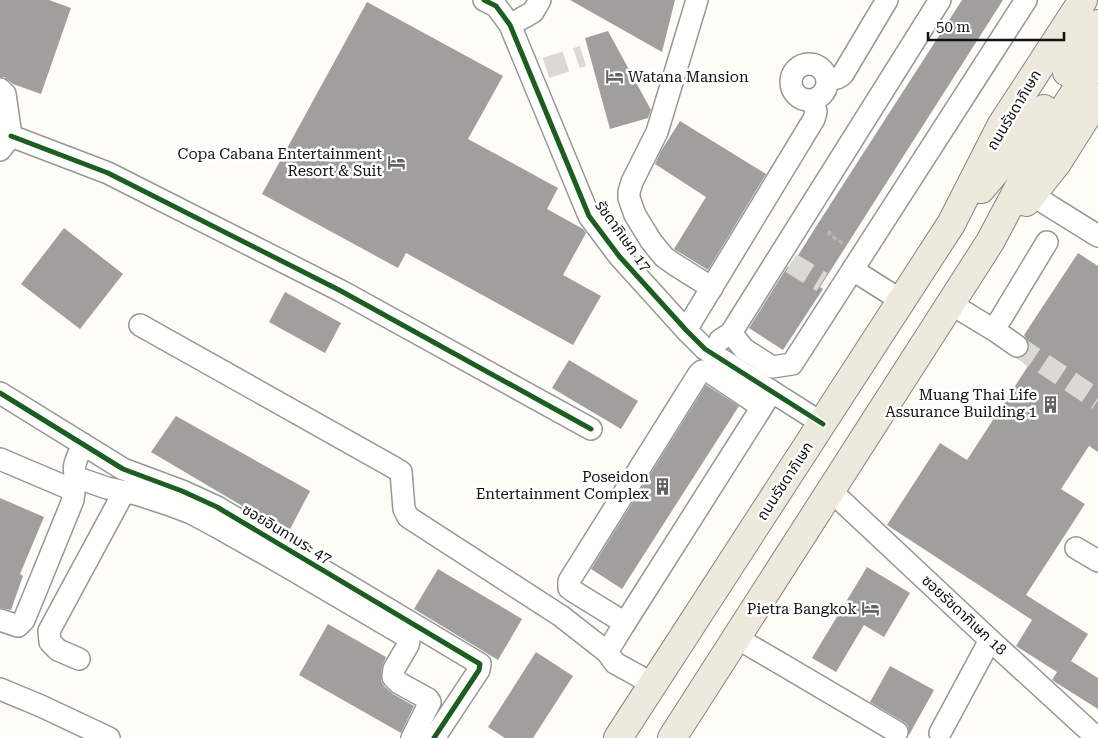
<svg xmlns="http://www.w3.org/2000/svg" width="1098" height="738" viewBox="0 0 1098 738" font-family="'Roboto Serif','Noto Sans Thai',serif">
<rect width="100%" height="100%" fill="#fdfcf7"/>
<g fill="#a19f9c">
<polygon points="0,0 49,0 71,8 41,94 13,84 4,77 0,77"/>
<polygon points="570,0 675,0 662,52"/>
<polygon points="962,0 1003,0 820,287 823,289 783,350 749,328 788,266 790,268 819,222"/>
<polygon points="367,2 503,76 468,139 558,188 547,209 583,229 586,233 563,275 601,296 573,345 406,253 398,268 262,194"/>
<polygon points="608,31 651,110 648,118 610,129 585,38"/>
<polygon points="680,121 766,174 708,270 674,249 706,197 655,164 661,151"/>
<polygon points="64,228 123,274 80,329 21,284"/>
<polygon points="1078,253 1098,266 1098,452 1089,446 1061,489 1085,504 1026,595 1088,634 1071,661 1098,678 1098,709 1055,682 1052,680 1057,672 1016,646 1032,620 887,525 940,443 967,460 1028,366 1017,358 1023,357 1027,354 1029,348 1028,341 1024,335"/>
<polygon points="285,292 341,323 325,353 269,322"/>
<polygon points="569,360 638,401 621,429 552,388"/>
<polygon points="706,385 739,406 622,589 591,569"/>
<polygon points="176,416 310,491 288,533 151,452"/>
<polygon points="0,498 44,517 20,574 23,576 11,610 0,608"/>
<polygon points="867,567 910,593 884,637 864,625 836,672 812,658"/>
<polygon points="438,569 522,619 498,660 414,609"/>
<polygon points="328,624 386,657 382,667 381,681 384,686 393,694 414,706 401,733 299,675"/>
<polygon points="536,652 573,676 533,738 505,738 488,727"/>
<polygon points="890,666 934,690 909,735 908,726 904,722 870,702"/>
</g>
<g fill="none" stroke-linecap="round" stroke-linejoin="round">
<g stroke="#dad9d4" stroke-width="21" stroke-dasharray="21 11" stroke-linecap="butt">
<polyline points="546,68 583,56"/>
<polyline points="791,263 822,282"/>
<polyline points="1017,346 1098,400"/>
</g>
<defs>
<g id="minor">
<polyline points="484,0 496,6 510,25 589,216 619,256 686,330 705,349 823,424"/>
<polyline points="697,0 657,132 632,182 629,192 629,198 635,215 651,241 664,257 674,264 712,288"/>
<polyline points="510,25 533,12 540,0"/>
<circle cx="809" cy="82" r="18"/>
<path d="M827 78C834 79 838 79 843 74L887 0"/>
<polyline points="0,89 5,94 11,136 0,150"/>
<polyline points="11,136 108,173 341,291 591,429"/>
<polyline points="1032,195 1098,236"/>
<polyline points="853,270 902,301"/>
<polyline points="951,304 994,330 1047,242"/>
<polyline points="140,325 393,467 401,472 404,509 408,517 561,616 607,652"/>
<polyline points="686,330 814,119 816,112 813,100"/>
<polyline points="994,330 1017,346"/>
<polyline points="731,333 744,349 772,367 792,364 1026,0"/>
<polyline points="720,340 731,333 940,0"/>
<polyline points="0,393 123,469 182,491 217,507 480,664 479,670 434,738"/>
<polyline points="762,407 708,371 702,371 698,375 569,581 569,588 573,591 625,623 762,407 771,391"/>
<path d="M83 444C79 455 69 469 78 478L107 488 136 494 167 504 191 513 221 529 288 567 407 637 409 641 408 645 394 669 393 677 399 683 428 699 430 702 412 738"/>
<polyline points="0,459 66,487 74,492 73,500 24,620 18,626 0,620"/>
<polyline points="831,491 990,640 1097,738"/>
<polyline points="1076,548 1098,561"/>
<polyline points="625,623 607,652 615,663 653,684"/>
<polyline points="737,638 897,732"/>
<polyline points="79,659 58,650 50,642 49,631 124,492"/>
<polyline points="0,689 41,706 109,738"/>
<polyline points="940,733 990,640"/>
</g>
<g id="major">
<polyline points="1067,72 1098,24"/>
<polyline points="981,189 1029,132 1044,109"/>
<polyline points="1026,202 1057,163 1098,98"/>
<polyline points="618,738 951,224 1001,126 1083,0"/>
<polyline points="672,738 990,242 1044,140 1098,57"/>
</g>
</defs>
<use href="#minor" stroke="#979795" stroke-width="24"/>
<use href="#major" stroke="#858482" stroke-width="30"/>
<polyline stroke="#b9b9b8" stroke-width="3" stroke-dasharray="5 2.5" stroke-linecap="butt" points="830,231 829,234 845,245"/>
<use href="#minor" stroke="#fffffe" stroke-width="21"/>
<use href="#major" stroke="#ede9dc" stroke-width="28"/>
<defs>
<g id="cycleway">
<polyline points="484,0 496,6 510,25 589,216 619,256 686,330 705,349 823,424"/>
<polyline points="11,136 108,173 341,291 591,429"/>
<polyline points="0,393 123,469 182,491 217,507 480,664 479,670 434,738"/>
</g>
</defs>
<use href="#cycleway" stroke="#fff" stroke-width="8"/>
<use href="#cycleway" stroke="#1b5e20" stroke-width="5"/>
</g>
<defs>
<symbol id="hotel-bare" viewBox="-9 -9 18 18"><path d="M-6-4.5h1.5V1H6V5H4.5V3h-9V5H-6ZM-4 0a1.8 1.8 0 1 1 3.6 0ZM.5 0V-2.5h3Q6-2.5 6 0Z" fill="#646362" stroke="#fff" stroke-width="2.5" paint-order="stroke"/></symbol>
<symbol id="building-bare" viewBox="-9 -9 18 18"><path d="M-4-6H4V6H1V3H-1V6H-4ZM-2.5-4.3h1.7v1.8h-1.7ZM.8-4.3h1.7v1.8H.8ZM-2.5-1h1.7V.8h-1.7ZM.8-1h1.7V.8H.8Z" fill="#646362" stroke="#fff" stroke-width="2.5" paint-order="stroke"/></symbol>
</defs>
<g fill-rule="evenodd">
<use href="#hotel-bare" x="602" y="64" width="25" height="25"/>
<use href="#hotel-bare" x="384" y="150" width="25" height="25"/>
<use href="#building-bare" x="1038" y="392" width="25" height="25"/>
<use href="#building-bare" x="650" y="474" width="25" height="25"/>
<use href="#hotel-bare" x="858" y="596" width="25" height="25"/>
</g>
<g text-anchor="middle" stroke-width="5" stroke-linejoin="round" paint-order="stroke">
<g font-size="15" fill="#111" stroke="#fff" text-anchor="end">
<text x="628" y="82" text-anchor="start">Watana Mansion</text>
<text x="382" y="159">Copa Cabana Entertainment<tspan x="382" dy="17">Resort &amp; Suit</tspan></text>
<text x="1037" y="400">Muang Thai Life<tspan x="1037" dy="17">Assurance Building 1</tspan></text>
<text x="649" y="482">Poseidon<tspan x="649" dy="17">Entertainment Complex</tspan></text>
<text x="857" y="614">Pietra Bangkok</text>
</g>
<g font-size="15" fill="#111" stroke="#fff">
<text transform="translate(1014 110) rotate(-59)" y="5">ถนนรัชดาภิเษก</text>
<text transform="translate(623 236) rotate(54)" y="5">รัชดาภิเษก 17</text>
<text transform="translate(785 481) rotate(-57)" y="5">ถนนรัชดาภิเษก</text>
<text transform="translate(287 534) rotate(31)" y="5">ซอยอินทามระ 47</text>
<text transform="translate(964 615) rotate(43)" y="5">ซอยรัชดาภิเษก 18</text>
</g>
</g>
<path d="M928 32v8h136v-8" fill="none" stroke="#111111" stroke-width="2.5"/>
<text x="936" y="32" font-size="15" fill="#111111" stroke="#ffffff" stroke-width="4" paint-order="stroke">50 m</text>
</svg>
